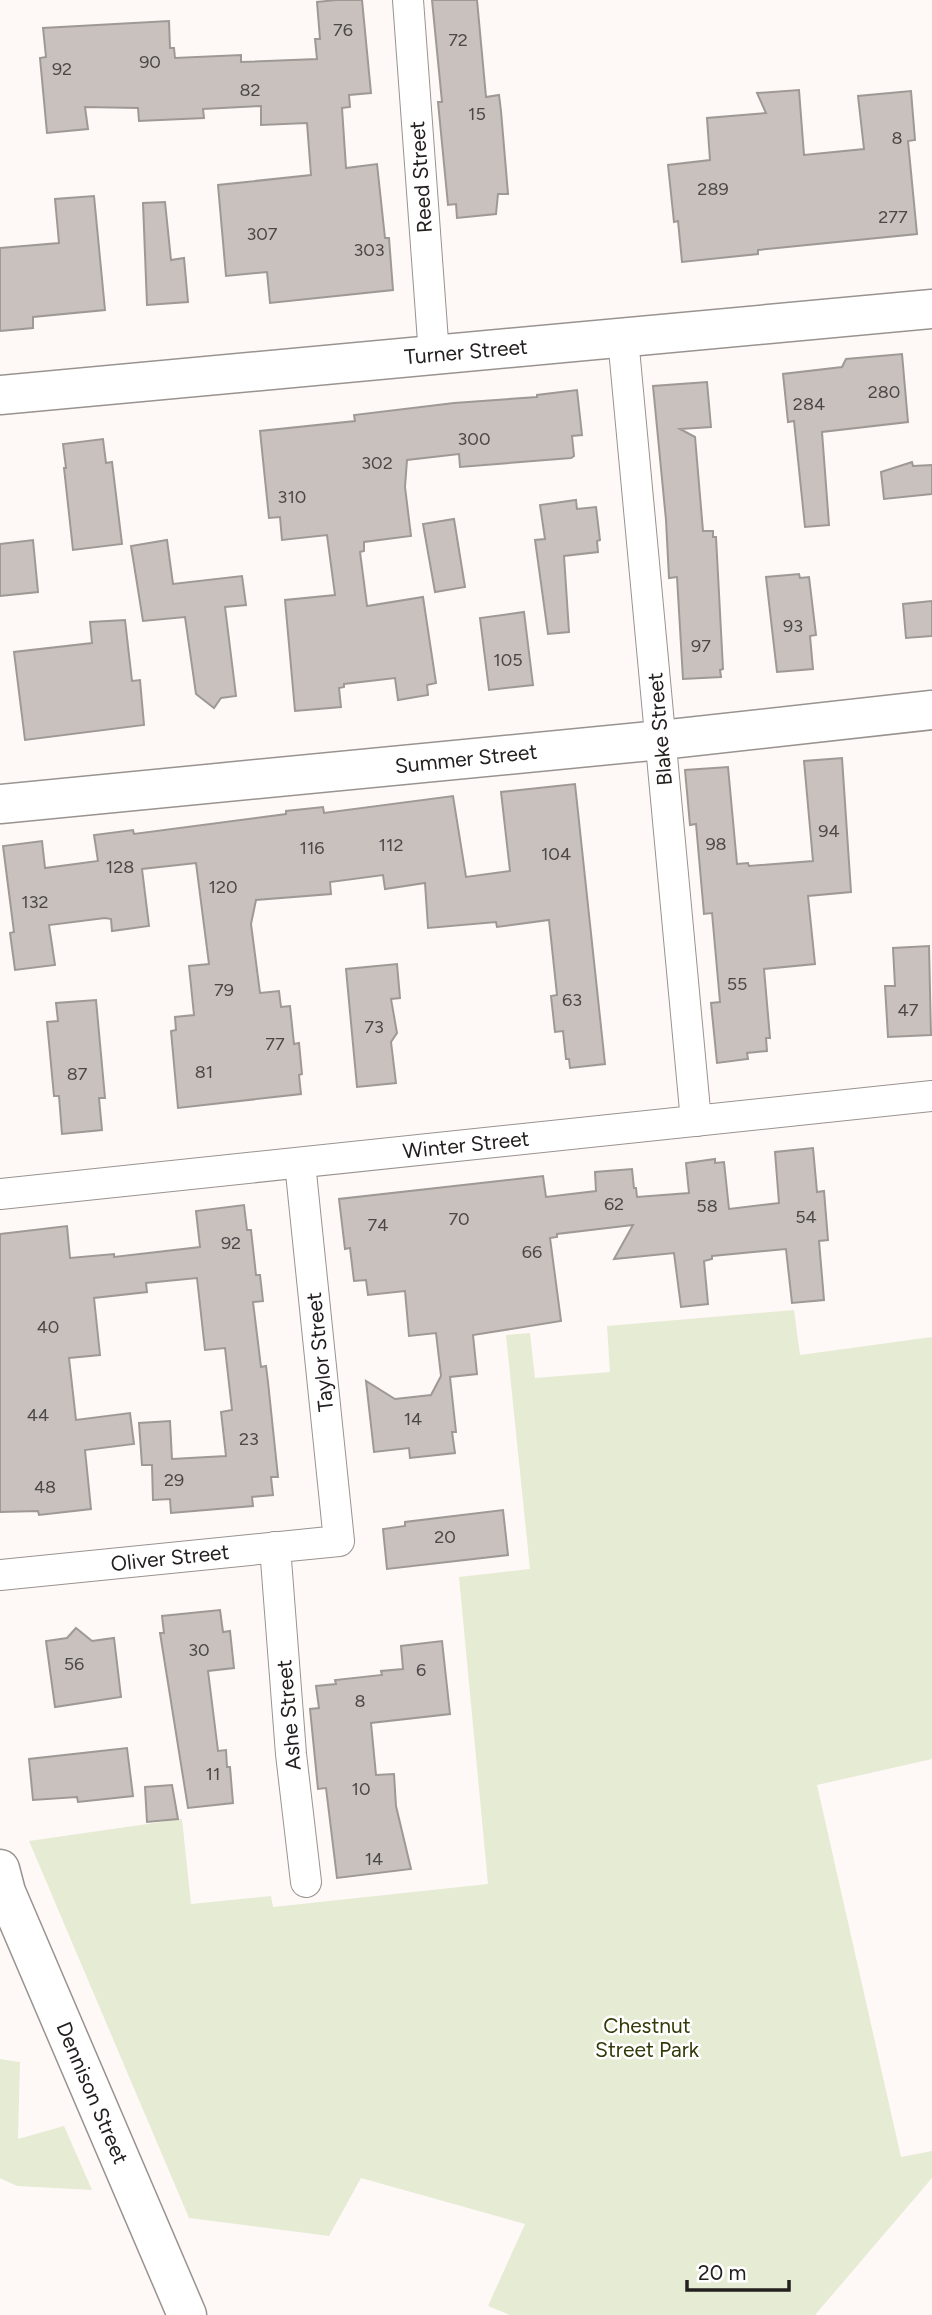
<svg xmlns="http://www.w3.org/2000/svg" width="932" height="2315" viewBox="0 0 932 2315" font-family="Figtree,sans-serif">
<rect width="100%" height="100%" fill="#fef9f6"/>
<g fill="#e6ebd4">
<polygon points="794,1310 800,1355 932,1337 932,1759 817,1785 901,2157 932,2151 932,2178 815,2315 510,2315 488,2306 525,2224 361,2178 329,2236 189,2218 29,1841 182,1819 191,1904 271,1896 273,1907 488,1884 459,1577 530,1569 506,1335 530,1333 535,1378 610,1372 607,1326"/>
<polygon points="0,2059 20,2062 18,2139 64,2126 92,2190 17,2186 0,2178"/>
</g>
<g fill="#c8c1be" stroke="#9f9996" stroke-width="2">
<polygon points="336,0 362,0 371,93 349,95 350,107 342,108 346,168 377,164 385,238 389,238 393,290 270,303 267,272 226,276 218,185 311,175 307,123 261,125 261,106 203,109 204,118 139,121 138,108 85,107 88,129 47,133 40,58 46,57 43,28 169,21 170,48 174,48 175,58 241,55 241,62 317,59 315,39 320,39 317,2"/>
<polygon points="432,0 477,0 486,97 499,95 501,111 508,194 498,194 496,214 457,218 456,204 448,205 438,102 442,102"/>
<polygon points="799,90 804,155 864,149 858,96 911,91 915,140 908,141 917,234 758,250 758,254 682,262 678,221 674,222 668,165 710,160 707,118 766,113 757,93"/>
<polygon points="94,196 105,310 33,317 33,328 0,331 0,248 59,243 55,199"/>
<polygon points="165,202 171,260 184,258 188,302 147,305 143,203"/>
<polygon points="902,354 908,422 822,432 829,525 805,527 794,421 788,422 783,374 842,367 846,359"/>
<polygon points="707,382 711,427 680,429 695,437 703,531 713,531 713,537 716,537 723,669 720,670 721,677 683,679 677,577 669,578 666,520 653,386"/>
<polygon points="577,390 582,435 572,436 574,456 571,458 460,467 459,454 407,460 405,487 411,536 364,542 364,551 360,552 367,606 423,597 436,683 427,685 428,695 398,700 395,678 344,684 344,687 339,688 341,707 295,711 285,600 335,595 327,535 282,540 280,517 269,518 260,431 355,421 354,415 454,403 537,397 537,395"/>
<polygon points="103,439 106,463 112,462 122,544 73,550 64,468 66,468 63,444"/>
<polygon points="912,462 913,466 932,465 932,494 884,499 881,472"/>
<polygon points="576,500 577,509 596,507 600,540 597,541 598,552 564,556 569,632 548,634 535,540 545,539 540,505"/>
<polygon points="454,519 465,587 435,592 423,524"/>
<polygon points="33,540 38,592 0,596 0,544"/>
<polygon points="167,540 173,584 242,576 246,605 225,607 236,696 221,698 214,708 196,694 185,617 143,621 131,546"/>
<polygon points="799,574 800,578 809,577 816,635 810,636 813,669 777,672 766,577"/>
<polygon points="932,601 932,636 906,638 903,604"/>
<polygon points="524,612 533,685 489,690 480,618"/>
<polygon points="125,620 132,681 140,680 144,725 25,740 14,652 92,643 90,622"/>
<polygon points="842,758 851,892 808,896 815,964 764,969 770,1038 766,1038 767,1051 747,1053 748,1059 717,1063 711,1003 720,1002 712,913 704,914 696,824 690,825 685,770 728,767 737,864 748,863 749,866 813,861 804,761"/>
<polygon points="575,784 605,1064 570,1068 569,1059 566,1059 563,1031 555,1032 551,996 557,995 549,920 497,927 496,922 428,928 425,883 385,889 383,875 330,882 331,894 256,900 251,924 260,993 279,991 281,1007 290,1006 294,1044 299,1043 302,1074 299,1075 301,1094 178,1108 171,1031 176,1030 175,1017 194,1015 189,966 209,964 196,863 142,869 149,926 112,931 111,919 105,918 49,925 55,965 15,970 10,933 14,932 3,846 42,841 45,868 98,861 94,835 133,830 134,834 286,814 286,811 323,807 324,813 453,796 466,877 510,871 501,792"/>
<polygon points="929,946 931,1035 888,1037 885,986 895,986 893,948"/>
<polygon points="397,964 400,998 391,999 397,1033 391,1042 396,1083 357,1087 346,969"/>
<polygon points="96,1000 105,1098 99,1098 102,1130 62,1134 59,1096 54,1096 47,1022 58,1021 56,1003"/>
<polygon points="813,1148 817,1192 824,1191 828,1240 819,1241 824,1300 792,1303 786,1249 712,1256 712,1259 704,1261 708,1304 681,1307 674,1253 614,1259 633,1225 557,1234 557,1237 550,1238 561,1321 473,1335 477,1374 450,1377 456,1432 452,1432 455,1453 410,1458 409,1448 374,1452 366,1381 395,1399 431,1395 441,1376 436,1333 409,1336 405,1291 368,1295 366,1280 354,1281 350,1248 345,1249 339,1199 543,1176 546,1197 596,1191 595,1172 632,1169 634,1188 636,1188 637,1197 689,1193 686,1163 715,1159 715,1163 724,1162 729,1209 779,1203 775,1152"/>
<polygon points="244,1205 247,1230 251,1230 256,1275 260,1275 263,1301 253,1302 261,1367 266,1366 268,1382 278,1477 271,1477 273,1495 252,1497 253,1506 171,1513 170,1499 153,1500 152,1465 142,1465 139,1423 170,1421 172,1459 226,1456 221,1412 232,1410 225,1348 205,1350 197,1278 146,1283 147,1292 94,1298 100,1355 69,1358 76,1420 130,1413 134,1444 85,1450 91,1509 39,1515 38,1511 0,1512 0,1234 67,1226 70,1258 114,1254 114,1257 200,1247 196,1211"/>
<polygon points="503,1510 508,1555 387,1569 383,1529 405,1526 405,1522"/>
<polygon points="220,1610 223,1632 230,1631 234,1668 208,1671 218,1751 226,1750 227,1767 230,1767 233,1803 188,1808 160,1633 164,1633 162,1616"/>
<polygon points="76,1628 92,1641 114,1638 121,1697 55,1707 46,1641 67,1638"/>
<polygon points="442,1641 450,1714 371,1723 376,1775 394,1774 396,1806 411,1869 337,1878 326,1788 318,1789 310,1709 319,1708 316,1686 336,1684 335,1680 382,1675 381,1671 403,1669 401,1646"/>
<polygon points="127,1748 133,1796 78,1802 77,1797 33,1800 29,1759"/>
<polygon points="172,1785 178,1819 147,1822 145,1787"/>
</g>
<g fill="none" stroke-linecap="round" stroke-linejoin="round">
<defs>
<g id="street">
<polyline points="408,0 434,355"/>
<polyline points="623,338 696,1121"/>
<polyline points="0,1194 932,1096"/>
<polyline points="275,1547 291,1754 306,1882"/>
<polyline points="0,1575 339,1541 300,1163"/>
</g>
<g id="secondary">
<polyline points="0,395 932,309"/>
<polyline points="0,804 661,740 932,710"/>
<polyline points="0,1869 6,1892 187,2315"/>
</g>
</defs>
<use href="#street" stroke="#999390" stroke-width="32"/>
<use href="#secondary" stroke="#999390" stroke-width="41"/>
<use href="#street" stroke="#fff" stroke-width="30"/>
<use href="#secondary" stroke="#fff" stroke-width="38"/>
</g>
<g text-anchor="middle" stroke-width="5" stroke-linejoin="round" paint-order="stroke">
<g font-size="18" fill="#4c4847">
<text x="343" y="36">76</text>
<text x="458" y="46">72</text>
<text x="150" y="68">90</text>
<text x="62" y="75">92</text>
<text x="250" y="96">82</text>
<text x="477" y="120">15</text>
<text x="897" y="144">8</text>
<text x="713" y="195">289</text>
<text x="893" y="223">277</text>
<text x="262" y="240">307</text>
<text x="369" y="256">303</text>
<text x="884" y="398">280</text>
<text x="809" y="410">284</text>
<text x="474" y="445">300</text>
<text x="377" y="469">302</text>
<text x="292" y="503">310</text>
<text x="793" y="632">93</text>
<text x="701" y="652">97</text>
<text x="508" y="666">105</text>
<text x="829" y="837">94</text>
<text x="716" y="850">98</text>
<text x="391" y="851">112</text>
<text x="312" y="854">116</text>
<text x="556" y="860">104</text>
<text x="120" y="873">128</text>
<text x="223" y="893">120</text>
<text x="35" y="908">132</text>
<text x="737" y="990">55</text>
<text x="224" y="996">79</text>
<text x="572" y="1006">63</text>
<text x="908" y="1016">47</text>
<text x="374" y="1033">73</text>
<text x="275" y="1050">77</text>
<text x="204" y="1078">81</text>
<text x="77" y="1080">87</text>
<text x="614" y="1210">62</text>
<text x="707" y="1212">58</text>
<text x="806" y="1223">54</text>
<text x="459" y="1225">70</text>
<text x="378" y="1231">74</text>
<text x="231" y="1249">92</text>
<text x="532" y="1258">66</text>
<text x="48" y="1333">40</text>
<text x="38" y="1421">44</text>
<text x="413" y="1425">14</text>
<text x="249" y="1445">23</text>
<text x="174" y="1486">29</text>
<text x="45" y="1493">48</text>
<text x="445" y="1543">20</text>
<text x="199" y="1656">30</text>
<text x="74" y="1670">56</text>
<text x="421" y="1676">6</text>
<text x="360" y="1707">8</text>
<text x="213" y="1780">11</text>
<text x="361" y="1795">10</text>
<text x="374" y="1865">14</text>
</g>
<g font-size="21" fill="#23201f" stroke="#fff">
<text transform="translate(421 177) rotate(-94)" y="7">Reed Street</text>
<text transform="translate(466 352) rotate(-5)" y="7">Turner Street</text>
<text transform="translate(660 729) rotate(-95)" y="7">Blake Street</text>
<text transform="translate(466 759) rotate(-6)" y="7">Summer Street</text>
<text transform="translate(466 1145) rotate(-6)" y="7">Winter Street</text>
<text transform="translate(320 1352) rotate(-96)" y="7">Taylor Street</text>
<text transform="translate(170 1558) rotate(-6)" y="7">Oliver Street</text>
<text transform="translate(289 1715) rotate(-95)" y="7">Ashe Street</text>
<text transform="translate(92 2093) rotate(67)" y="7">Dennison Street</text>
</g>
<g font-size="21" fill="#333a07" stroke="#fff">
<text x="647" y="2033">Chestnut<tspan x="647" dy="24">Street Park</tspan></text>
</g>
</g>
<path d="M687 2280v10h102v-10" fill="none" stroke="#23201f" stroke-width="3.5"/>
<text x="698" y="2280" font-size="21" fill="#23201f" stroke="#ffffff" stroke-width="5" paint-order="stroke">20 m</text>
</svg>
